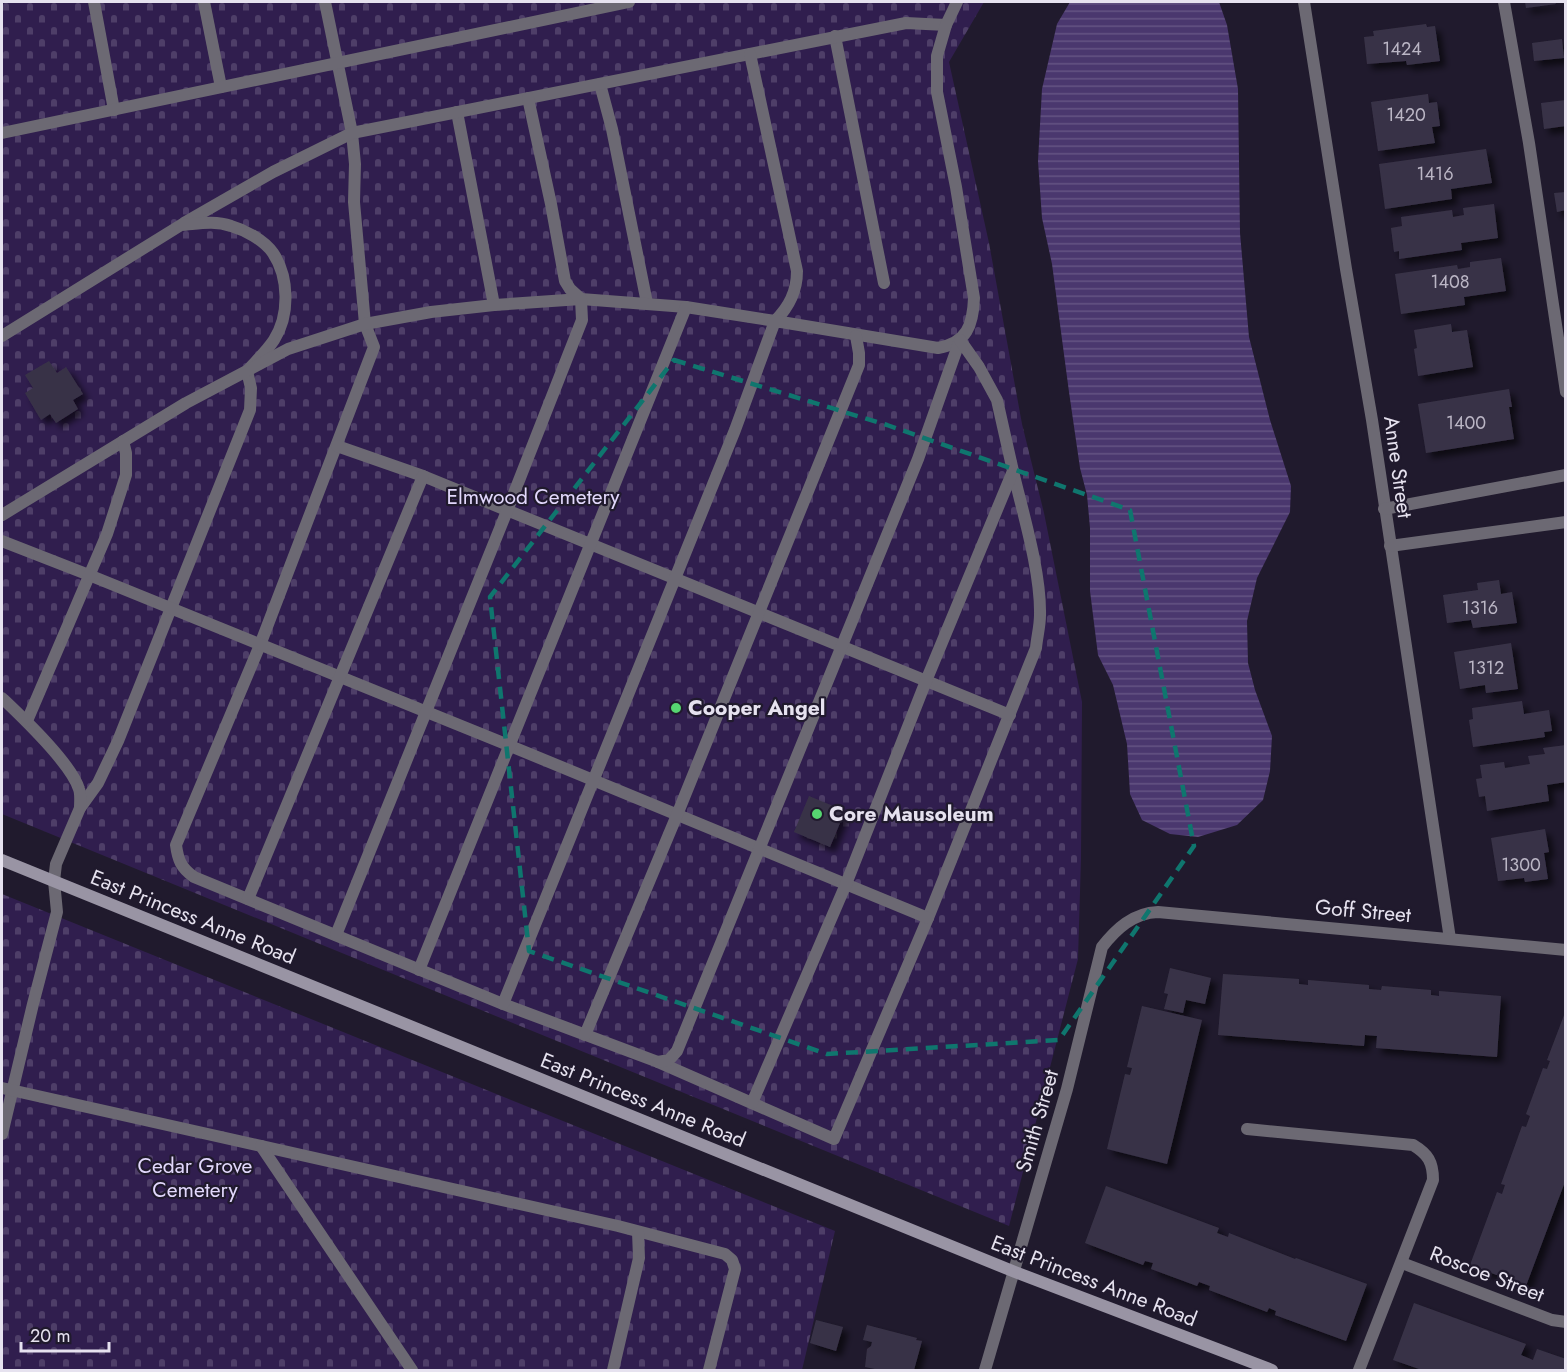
<svg xmlns="http://www.w3.org/2000/svg" width="1567" height="1372" viewBox="0 0 1567 1372" font-family="Jost,sans-serif">
<defs>
<pattern id="cemetery-stones" width="16" height="16" patternUnits="userSpaceOnUse" patternTransform="scale(1.5)"><rect width="16" height="16" fill="#301e4e"/><path d="M2 7V4a2 2 0 0 1 4 0v3zM10 15v-3a2 2 0 0 1 4 0v3z" fill="#4e3e68"/></pattern>
<pattern id="water-rules" width="6" height="5" patternUnits="userSpaceOnUse" patternTransform="scale(1.5)"><rect width="6" height="5" fill="#4a376e"/><path d="M0 2.5h6" fill="none" stroke="#645483"/></pattern>
<filter id="shadow"><feDropShadow dx="5.5" dy="5.5" stdDeviation="3" flood-color="#0009"/></filter>
</defs>
<rect width="100%" height="100%" fill="#201a2d"/>
<g fill="url(#cemetery-stones)">
<polygon points="2,2 984,2 949,62 989,243 1022,424 1044,513 1082,702 1081,858 1078,959 1009,1226 2,814"/>
<polygon points="2,894 835,1231 802,1370 2,1370"/>
</g>
<polygon fill="url(#water-rules)" points="1070,2 1219,2 1227,25 1238,89 1240,233 1249,337 1270,420 1291,486 1290,512 1257,578 1247,621 1248,663 1255,690 1272,736 1270,771 1263,800 1237,825 1198,837 1170,834 1142,820 1130,794 1127,744 1113,685 1098,655 1090,591 1090,528 1087,495 1080,468 1069,392 1052,264 1042,218 1038,161 1042,89 1057,24"/>
<g fill="#393347" filter="url(#shadow)">
<polygon points="1525,2 1555,2 1556,4 1526,8"/>
<polygon points="1426,24 1427,27 1435,26 1440,61 1407,65 1406,61 1367,64 1364,37 1374,36 1373,31"/>
<polygon points="1562,39 1564,58 1534,61 1532,43"/>
<polygon points="1428,94 1429,103 1437,102 1440,126 1432,127 1435,143 1378,151 1371,102"/>
<polygon points="1566,100 1566,126 1544,129 1541,103"/>
<polygon points="1486,149 1492,183 1451,189 1452,199 1385,209 1379,164"/>
<polygon points="1566,192 1566,210 1557,212 1554,193"/>
<polygon points="1494,204 1498,238 1461,243 1462,250 1399,259 1399,251 1394,252 1391,228 1402,226 1401,217 1452,210 1453,217 1464,215 1463,208"/>
<polygon points="1501,258 1506,291 1464,297 1465,305 1401,314 1395,274 1457,265 1458,269 1470,267 1470,262"/>
<polygon points="1451,324 1452,332 1467,330 1473,367 1418,376 1414,349 1417,348 1414,330"/>
<polygon points="49,361 57,373 66,367 83,394 73,400 78,409 56,423 50,414 41,420 25,393 33,388 25,375"/>
<polygon points="1509,389 1512,407 1509,407 1514,439 1426,453 1418,404"/>
<polygon points="1499,580 1501,594 1512,592 1517,623 1473,628 1471,620 1447,623 1443,595 1478,590 1477,583"/>
<polygon points="1511,643 1518,689 1486,693 1485,685 1460,689 1454,652"/>
<polygon points="1522,701 1524,714 1549,710 1552,731 1544,732 1545,737 1473,747 1469,720 1473,719 1472,708"/>
<polygon points="1566,745 1566,782 1547,785 1549,801 1487,811 1485,796 1479,797 1476,779 1482,778 1480,765 1504,762 1505,768 1530,764 1528,756 1545,754 1543,748"/>
<polygon points="809,796 845,811 830,847 794,832"/>
<polygon points="1545,829 1549,852 1544,853 1548,879 1525,882 1524,878 1498,881 1491,838"/>
<polygon points="1170,968 1211,978 1205,1004 1186,1000 1183,1013 1164,1009 1168,994 1164,993"/>
<polygon points="1223,974 1299,979 1299,984 1308,985 1308,980 1369,985 1369,989 1381,990 1382,986 1431,990 1431,995 1439,996 1439,991 1501,996 1497,1057 1376,1048 1377,1036 1365,1035 1364,1046 1218,1035"/>
<polygon points="1142,1006 1202,1020 1167,1164 1107,1149 1125,1074 1130,1075 1132,1068 1127,1067"/>
<polygon points="1566,1010 1566,1179 1526,1286 1470,1265 1497,1192 1502,1194 1505,1185 1501,1184 1522,1126 1526,1127 1530,1116 1526,1114 1543,1068 1547,1069 1550,1061 1547,1060"/>
<polygon points="1106,1186 1219,1228 1217,1233 1228,1237 1229,1233 1295,1259 1296,1258 1367,1284 1346,1341 1275,1315 1276,1311 1269,1308 1267,1312 1209,1290 1210,1286 1199,1282 1197,1286 1151,1269 1153,1263 1145,1261 1143,1265 1085,1243"/>
<polygon points="1414,1303 1526,1344 1521,1355 1533,1360 1537,1349 1566,1359 1566,1370 1422,1370 1393,1360"/>
<polygon points="816,1320 843,1327 836,1351 810,1343"/>
<polygon points="867,1325 917,1338 916,1340 922,1341 914,1370 880,1370 865,1367 867,1349 871,1346 872,1342 863,1340"/>
</g>
<g fill="none" stroke-linecap="round" stroke-linejoin="round">
<g stroke="#6c6973" stroke-width="12">
<polyline points="94,2 114,110"/>
<polyline points="204,2 221,87"/>
<path d="M325 2 352 133 355 164 354 202 365 324 374 347 260 645 176 845C178 860 181 868 194 877L503 1004 658 1062 834 1139 928 918 1036 648C1037 637 1040 626 1040 615 1041 572 1023 514 1013 471"/>
<polyline points="835,36 884,283"/>
<polyline points="600,84 612,129 647,303"/>
<polyline points="457,112 494,305"/>
<polyline points="2,133 629,2"/>
<polyline points="184,223 273,172 352,133 906,23 946,25"/>
<path d="M2 336 181 225C197 224 214 220 231 226 245 230 264 240 273 253 289 277 290 315 274 340 266 352 256 361 247 371L251 388 250 410 118 741 98 783 80 808 56 864 54 881 57 912 33 1004 2 1134"/>
<polyline points="337,446 423,476 1010,715"/>
<path d="M2 515 186 403 288 349 365 324 431 312 494 305 581 299 686 307 775 321C789 307 797 292 797 271L750 54"/>
<polyline points="2,541 89,575 508,745 928,918"/>
<path d="M2 698C22 717 71 763 79 789 81 794 80 802 80 808"/>
<polyline points="27,721 107,534 126,475 126,453 123,441"/>
<polyline points="248,899 423,476"/>
<polyline points="336,935 507,511 582,320 581,299 570,289 565,281 551,204 528,98"/>
<path d="M419 970C507 748 598 529 686 307"/>
<path d="M503 1004 735 430 775 321 938 348C967 343 973 325 974 298L956 187 937 92V56L946 25 957 2"/>
<polyline points="585,1035 677,815 859,365 859,353 856,336"/>
<polyline points="658,1062 669,1060 677,1051 918,459 960,340"/>
<polyline points="2,1088 618,1226 725,1254 732,1260 735,1269 709,1370"/>
<polyline points="752,1103 846,884 926,681 1013,471 997,400 979,367 960,340"/>
<polyline points="261,1146 412,1370"/>
<polyline points="613,1370 639,1258 638,1232"/>
</g>
<g stroke="#6c6973" stroke-width="12">
<polyline points="1304,2 1346,269 1372,420 1450,939"/>
<polyline points="1504,2 1529,143 1566,392"/>
<polyline points="1384,509 1566,475"/>
<polyline points="1390,546 1566,522"/>
<path d="M1247 1129 1413 1145C1428 1154 1433 1162 1433 1180L1359 1370"/>
<polyline points="1402,1263 1552,1320 1566,1322"/>
<path d="M985 1370 1067 1089 1102 947C1116 929 1133 913 1158 912L1566 950"/>
</g>
<polyline stroke="#9994a4" stroke-width="12" points="2,860 1015,1272 1272,1370"/>
</g>
<path fill="none" stroke="#0f766e" stroke-width="4.5" stroke-dasharray="12 8" stroke-linejoin="round" d="M674 360 887 425 1130 510 1194 846 1059 1040 827 1054 529 951 490 597Z"/>
<g fill="#56d671" stroke="#201a2d" stroke-width="2">
<circle cx="676" cy="708" r="6"/>
<circle cx="817" cy="814" r="6"/>
</g>
<g text-anchor="middle" stroke-width="4.5" stroke-linejoin="round" paint-order="stroke">
<g font-size="18" fill="#bbb6c5">
<text x="1402" y="55">1424</text>
<text x="1406" y="121">1420</text>
<text x="1435" y="180">1416</text>
<text x="1450" y="288">1408</text>
<text x="1466" y="429">1400</text>
<text x="1480" y="614">1316</text>
<text x="1486" y="674">1312</text>
<text x="1521" y="871">1300</text>
</g>
<g font-size="21" fill="#e6e2ef" stroke="#201a2d">
<text transform="translate(1398 467) rotate(82)" y="7">Anne Street</text>
<text transform="translate(1363 911) rotate(5)" y="7">Goff Street</text>
<text transform="translate(193 917) rotate(22)" y="7">East Princess Anne Road</text>
<text transform="translate(643 1100) rotate(22)" y="7">East Princess Anne Road</text>
<text transform="translate(1037 1121) rotate(-74)" y="7">Smith Street</text>
<text transform="translate(1487 1274) rotate(21)" y="7">Roscoe Street</text>
<text transform="translate(1094 1281) rotate(21)" y="7">East Princess Anne Road</text>
</g>
<g font-size="21" fill="#e2d8fc" stroke="#201a2d">
<text x="533" y="504">Elmwood Cemetery</text>
<text x="195" y="1173">Cedar Grove<tspan x="195" dy="24">Cemetery</tspan></text>
</g>
<g font-size="21" font-weight="bold" fill="#e6e2ef" stroke="#201a2d" text-anchor="start">
<text x="688" y="715">Cooper Angel</text>
<text x="829" y="821">Core Mausoleum</text>
</g>
</g>
<rect width="1567" height="1372" fill="none" stroke="#e6e2ef" stroke-width="6"/>
<path d="M21 1342v9h88v-9" fill="none" stroke="#e6e2ef" stroke-width="3"/>
<text x="30" y="1342" font-size="18" fill="#e6e2ef" stroke="#201a2d" stroke-width="4.5" paint-order="stroke">20 m</text>
</svg>
